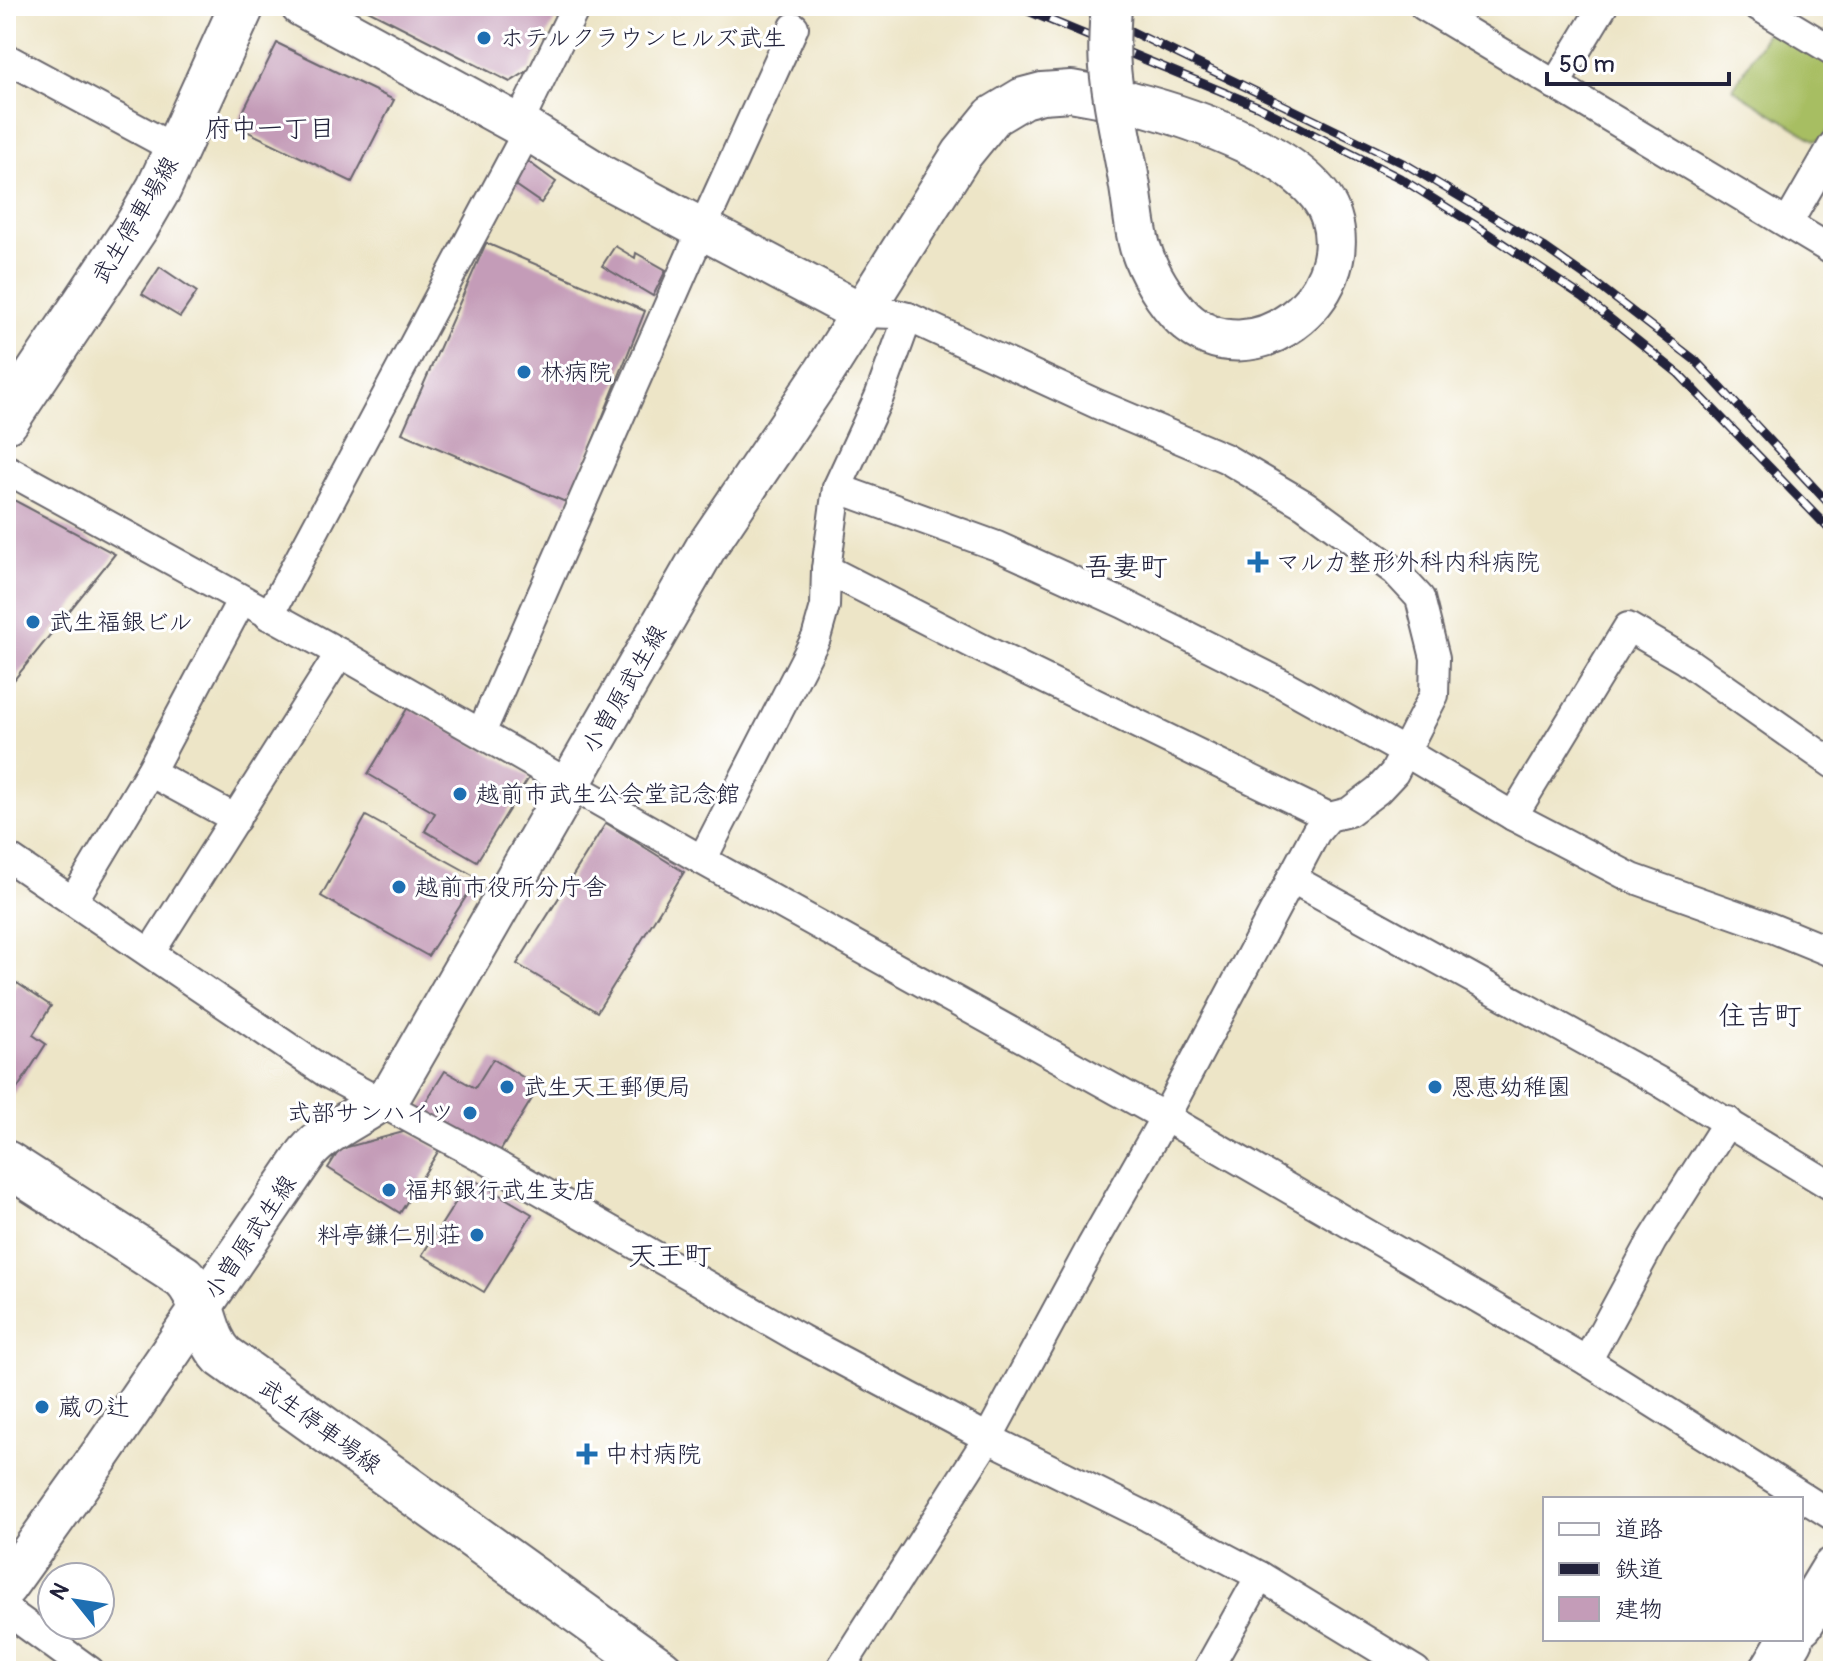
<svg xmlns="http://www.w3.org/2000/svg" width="1839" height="1677" viewBox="0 0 1839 1677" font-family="Pangolin,'Klee One',sans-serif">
<rect width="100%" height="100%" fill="#fff"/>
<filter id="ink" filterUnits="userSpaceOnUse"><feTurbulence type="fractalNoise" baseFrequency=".0125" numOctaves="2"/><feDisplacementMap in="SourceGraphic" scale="16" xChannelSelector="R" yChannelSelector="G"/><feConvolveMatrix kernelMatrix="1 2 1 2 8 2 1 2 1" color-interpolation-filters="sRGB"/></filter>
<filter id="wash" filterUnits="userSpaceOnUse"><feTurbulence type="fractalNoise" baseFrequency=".006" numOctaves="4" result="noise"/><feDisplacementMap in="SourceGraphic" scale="32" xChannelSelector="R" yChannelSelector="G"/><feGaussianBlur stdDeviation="1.8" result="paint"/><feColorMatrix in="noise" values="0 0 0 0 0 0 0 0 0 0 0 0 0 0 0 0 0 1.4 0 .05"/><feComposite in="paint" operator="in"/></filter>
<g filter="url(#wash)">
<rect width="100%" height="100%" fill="#ede5c7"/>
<polygon fill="#a7be62" stroke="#64704e" stroke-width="2" points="1771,26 1833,64 1833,122 1823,139 1816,141 1733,89"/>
<g id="blocks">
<g fill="#c49cb8">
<polygon points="360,6 562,6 529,70 510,82"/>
<polygon points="277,43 394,100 352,182 236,126"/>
<polygon points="522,157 556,182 541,203 506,179"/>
<polygon points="486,243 645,311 568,503 402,433"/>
<polygon points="615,246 635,258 636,253 666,270 653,296 602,266"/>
<polygon points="160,267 197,292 180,317 142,294"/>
<polygon points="6,499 12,499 115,554 6,690"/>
<polygon points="408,707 530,776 477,861 425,831 435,813 368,774"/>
<polygon points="366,816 478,878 428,956 321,896"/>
<polygon points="606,823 684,872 597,1012 517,964"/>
<polygon points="17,983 51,1006 33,1035 46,1044 6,1106 6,1001"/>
<polygon points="493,1059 539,1087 496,1158 420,1111 445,1071 475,1088"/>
<polygon points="407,1131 439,1150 400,1213 328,1168 340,1149"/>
<polygon points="471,1178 532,1214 484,1292 422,1255"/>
</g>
</g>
</g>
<g filter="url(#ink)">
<use href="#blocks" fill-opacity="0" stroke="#69666c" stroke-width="2"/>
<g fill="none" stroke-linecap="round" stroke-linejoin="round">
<defs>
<g id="street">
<polyline points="1424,6 1833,251"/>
<polyline points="1758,6 1833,51"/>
<polyline points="6,58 177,150"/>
<polyline points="1555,85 1603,6"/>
<polyline points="518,125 576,6"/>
<polyline points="1788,223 1833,145"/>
<polyline points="6,469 340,653 702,860 1165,1117 1587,1361 1833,1516"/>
<polyline points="837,488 997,546 1124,604 1283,684 1405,752 1513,816 1632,878 1762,924 1833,953"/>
<polyline points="826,569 979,647 1329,817"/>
<polyline points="269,616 528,130"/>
<polyline points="481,733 702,229 794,27"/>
<polyline points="150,772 236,819"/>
<polyline points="1513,816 1628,627 1685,660 1833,764"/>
<polyline points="6,856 328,1074 491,1162 801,1339 988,1438 1148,1517 1260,1576 1416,1671"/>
<polyline points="702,860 816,638 825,606 826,569 837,488 879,397 908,317"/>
<polyline points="1291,878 1660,1082 1833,1187"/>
<polyline points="73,901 150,772 241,601"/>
<polyline points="150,953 340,653"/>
<polyline points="1587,1361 1652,1241 1728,1121"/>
<polyline points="6,1610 90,1671"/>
<polyline points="839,1671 988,1438 1091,1247 1165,1117 1316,832 1329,817 1349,812 1378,790 1394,773 1434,695 1435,658 1420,598 1395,571 1305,505 1225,458 1097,404 908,317 896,314 861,313"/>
<polyline points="1207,1671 1260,1576"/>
</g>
<g id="secondary">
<polyline points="301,6 528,130 604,177 861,313"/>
<path d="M6 1587 101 1454 307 1153C331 1125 368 1115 394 1090L705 549 825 371 962 154 993 116 1023 98 1042 93 1071 91 1131 102"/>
</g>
<g id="primary">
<polyline points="6,421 138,224 159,188 242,6"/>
<path d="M6 1163 183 1277C206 1299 202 1334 223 1356L661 1671"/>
<polyline points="1801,1623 1833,1570"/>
<polyline points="1772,1671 1791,1639"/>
</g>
</defs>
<use href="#street" stroke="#69666c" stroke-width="32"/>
<use href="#secondary" stroke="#69666c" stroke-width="44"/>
<use href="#primary" stroke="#69666c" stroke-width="48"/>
<use href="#street" stroke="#fff" stroke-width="28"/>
<use href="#secondary" stroke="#fff" stroke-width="40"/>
<use href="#primary" stroke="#fff" stroke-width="44"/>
<defs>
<g id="rail">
<polyline points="1016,6 1257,106 1400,178 1475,225 1583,297 1679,374 1833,533"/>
<polyline points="1079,6 1407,165 1544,247 1594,282 1696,361 1833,508"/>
</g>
</defs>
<use href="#rail" stroke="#22223b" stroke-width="9"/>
<use href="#rail" stroke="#fff" stroke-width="6" stroke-dasharray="18" stroke-linecap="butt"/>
<defs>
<path id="secondary-bridge" d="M1111 6C1110 26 1108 47 1110 67 1113 105 1123 143 1129 181 1133 202 1134 226 1140 247 1148 272 1165 301 1184 319 1251 381 1356 297 1331 217 1313 157 1186 116 1131 102"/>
</defs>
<use href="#secondary-bridge" stroke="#69666c" stroke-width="44" stroke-linecap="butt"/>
<use href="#secondary-bridge" stroke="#fff" stroke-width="40"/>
</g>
</g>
<g fill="#1f6fb2" stroke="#fff" stroke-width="3">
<circle cx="484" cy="38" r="8"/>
<circle cx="524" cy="372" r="8"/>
<path d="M1254 550h8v8h8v8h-8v8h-8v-8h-8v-8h8z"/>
<circle cx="33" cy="622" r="8"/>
<circle cx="460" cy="794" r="8"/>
<circle cx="399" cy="887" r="8"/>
<circle cx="507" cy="1087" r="8"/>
<circle cx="1435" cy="1087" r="8"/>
<circle cx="470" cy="1113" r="8"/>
<circle cx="389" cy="1190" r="8"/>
<circle cx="477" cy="1235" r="8"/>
<circle cx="42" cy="1407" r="8"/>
<path d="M583 1442h8v8h8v8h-8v8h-8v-8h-8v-8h8z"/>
</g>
<g text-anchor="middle" stroke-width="6" stroke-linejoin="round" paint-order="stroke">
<g font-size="24" fill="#22223b" stroke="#fff" text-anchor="start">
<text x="500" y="46">ホテルクラウンヒルズ武生</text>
<text x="540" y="380">林病院</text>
<text x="1276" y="570">マルカ整形外科内科病院</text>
<text x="49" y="630">武生福銀ビル</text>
<text x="476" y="802">越前市武生公会堂記念館</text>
<text x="415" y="895">越前市役所分庁舎</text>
<text x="523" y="1095">武生天王郵便局</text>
<text x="1451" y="1095">恩恵幼稚園</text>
<text x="454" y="1121" text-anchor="end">式部サンハイツ</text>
<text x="405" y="1198">福邦銀行武生支店</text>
<text x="461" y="1243" text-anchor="end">料亭鎌仁別荘</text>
<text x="58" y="1415">蔵の辻</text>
<text x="605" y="1462">中村病院</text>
</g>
<g font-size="24" fill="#22223b" stroke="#fff">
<text transform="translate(135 220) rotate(-59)" y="8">武生停車場線</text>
<text transform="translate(624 689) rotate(-60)" y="8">小曽原武生線</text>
<text transform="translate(250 1237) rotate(-56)" y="8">小曽原武生線</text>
<text transform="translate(320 1426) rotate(36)" y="8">武生停車場線</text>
</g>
<g font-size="26" fill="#22223b" stroke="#fff">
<text x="270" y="137">府中一丁目</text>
</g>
<g font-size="28" fill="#22223b" stroke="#fff">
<text x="1126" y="576">吾妻町</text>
<text x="1760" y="1025">住吉町</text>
<text x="670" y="1265">天王町</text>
</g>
</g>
<rect width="1839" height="1677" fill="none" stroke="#fff" stroke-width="32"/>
<rect x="1543" y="1497" width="260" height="144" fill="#ffffff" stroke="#a7a7b1" stroke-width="2"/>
<rect x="1559" y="1523" width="40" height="12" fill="#ffffff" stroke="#a7a7b1" stroke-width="2"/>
<text x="1615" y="1537" font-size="24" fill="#22223b">道路</text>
<rect x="1559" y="1563" width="40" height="12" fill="#22223b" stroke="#a7a7b1" stroke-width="2"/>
<text x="1615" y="1577" font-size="24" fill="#22223b">鉄道</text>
<rect x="1559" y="1597" width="40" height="24" fill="#c49cb8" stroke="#a7a7b1" stroke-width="2"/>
<text x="1615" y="1617" font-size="24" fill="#22223b">建物</text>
<g transform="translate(76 1601) rotate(300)"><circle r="38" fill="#ffffff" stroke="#a7a7b1" stroke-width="2"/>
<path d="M0-6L14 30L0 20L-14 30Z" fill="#1f6fb2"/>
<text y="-12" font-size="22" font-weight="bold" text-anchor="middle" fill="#22223b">N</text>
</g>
<path d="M1547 72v12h182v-12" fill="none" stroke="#22223b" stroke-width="4"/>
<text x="1559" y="72" font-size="24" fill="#22223b" stroke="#ffffff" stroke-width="6" paint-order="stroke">50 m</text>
</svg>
